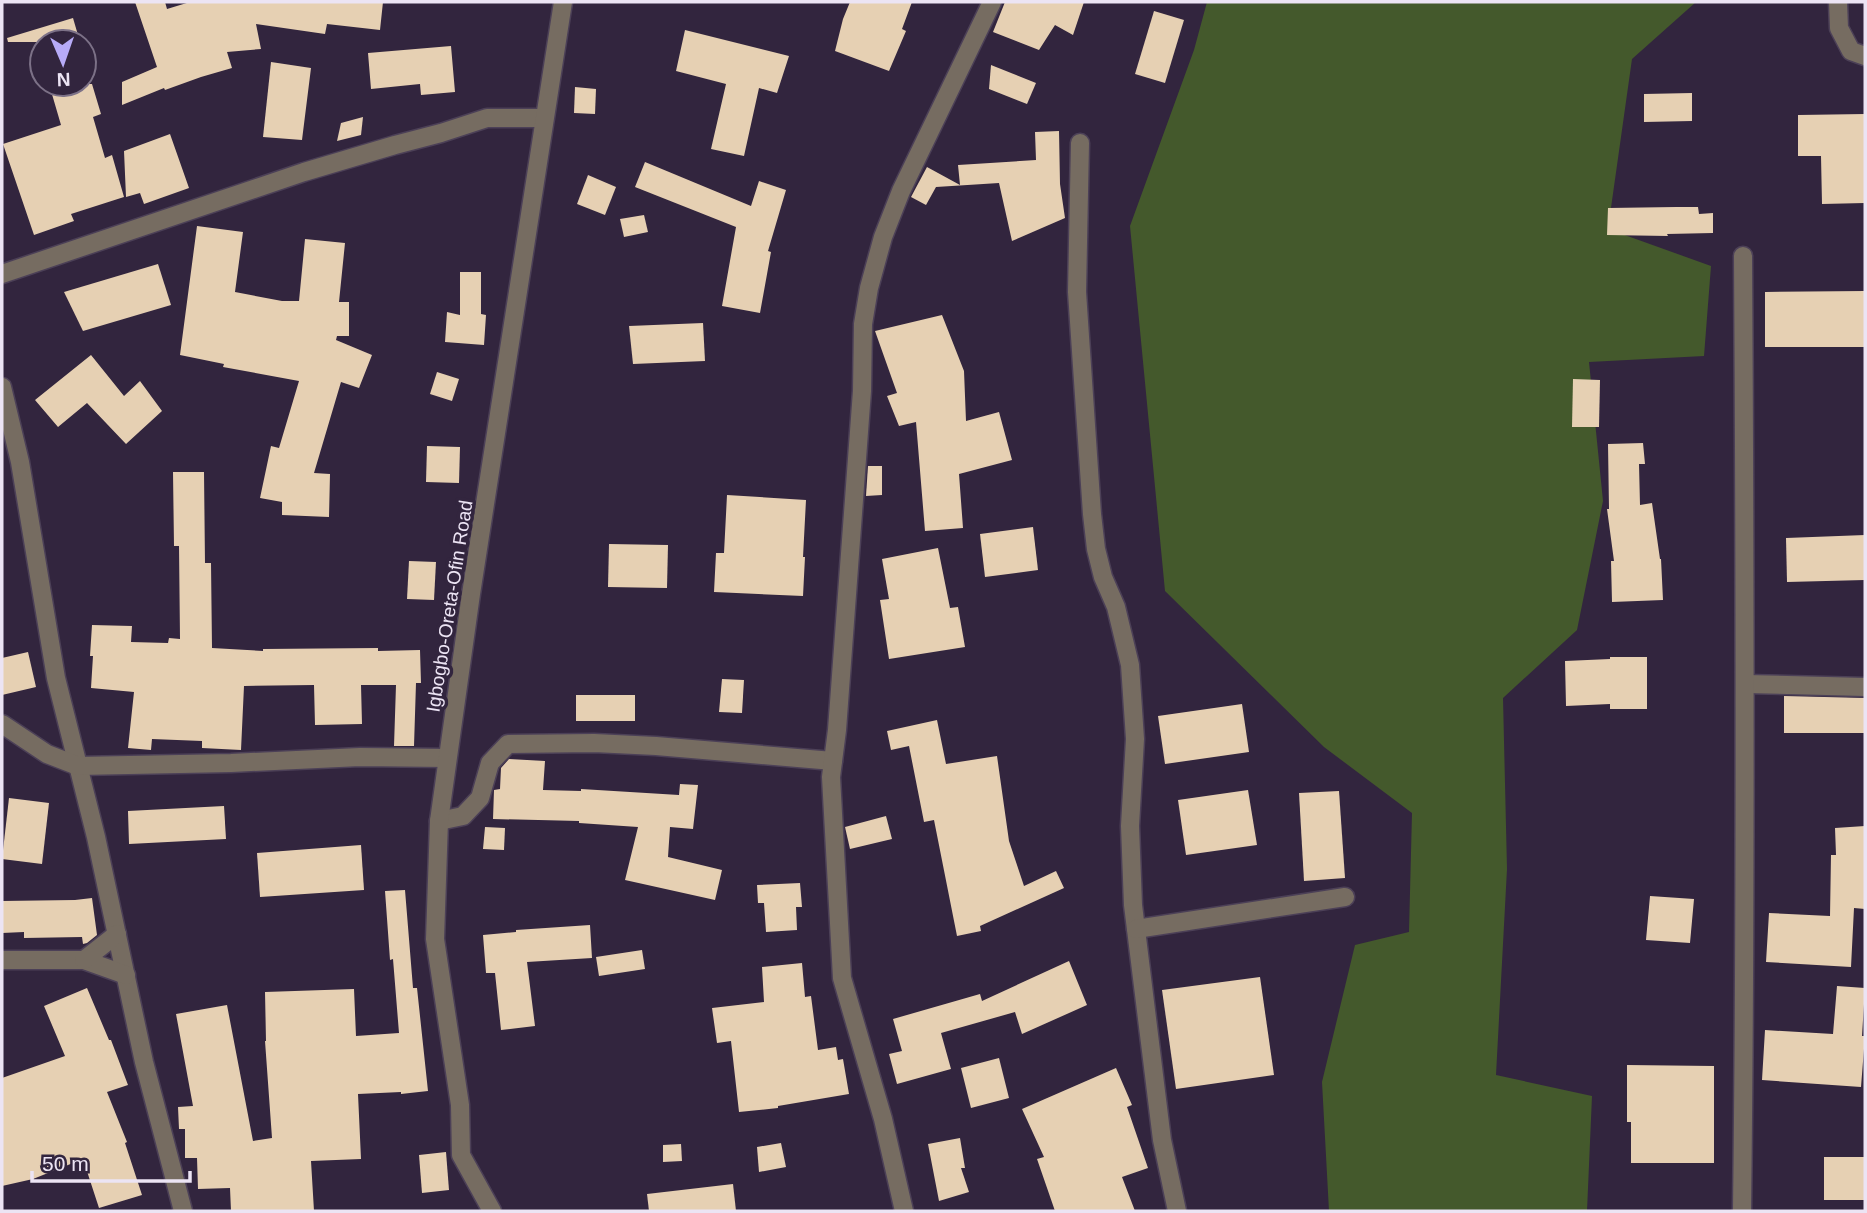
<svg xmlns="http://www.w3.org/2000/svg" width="1867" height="1213" viewBox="0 0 1867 1213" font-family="Arial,sans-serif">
<rect width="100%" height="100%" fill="#32253e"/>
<polygon fill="#44592c" points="1207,2 1696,2 1632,59 1608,229 1711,266 1704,356 1589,362 1603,501 1577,630 1503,698 1507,869 1496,1075 1592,1096 1587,1211 1329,1211 1322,1082 1355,945 1409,932 1412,813 1324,747 1165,591 1130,226 1194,50"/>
<g fill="#e6d0b3">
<polygon points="135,2 165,2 167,9 190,2 383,2 380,30 327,24 325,34 256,24 261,49 227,52 232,68 201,77 165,90 164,88 122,105 122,82 157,67"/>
<polygon points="850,2 912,2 902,29 906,31 889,71 835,51 843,19"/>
<polygon points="1005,2 1084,2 1073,35 1055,25 1039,50 993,32"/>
<polygon points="1154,11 1184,20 1165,83 1135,74"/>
<polygon points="73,18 80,42 8,42 7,38"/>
<polygon points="685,30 789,56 777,93 759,88 744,156 711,149 726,84 676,71"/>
<polygon points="451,46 455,92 421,95 420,84 371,89 368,53"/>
<polygon points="271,62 311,68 302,140 263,137"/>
<polygon points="991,65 1036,83 1027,104 989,89"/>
<polygon points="49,84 92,84 101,114 93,117 105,158 112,155 124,197 71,214 74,221 34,235 3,144 61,125"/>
<polygon points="575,87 596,89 595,114 574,113"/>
<polygon points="1692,93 1692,121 1644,122 1644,94"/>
<polygon points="1865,114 1865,203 1822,204 1821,156 1798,156 1798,115"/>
<polygon points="363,117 361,135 337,141 341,123"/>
<polygon points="1059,131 1060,184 1065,218 1012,241 999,183 936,187 926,205 911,197 927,167 960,185 958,165 1036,160 1035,132"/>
<polygon points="170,134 189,188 144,204 140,193 126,197 124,151"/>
<polygon points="645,162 751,206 759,181 786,190 768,251 771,252 760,313 722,306 736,227 635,187"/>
<polygon points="588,175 616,187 605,215 577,204"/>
<polygon points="1676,207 1698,207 1699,214 1713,213 1713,233 1667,234 1668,236 1607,235 1608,208"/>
<polygon points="644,215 648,232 624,237 620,219"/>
<polygon points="197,226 243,232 235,292 282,301 299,301 305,239 345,243 339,302 349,302 349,336 337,336 336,340 372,355 359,388 341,382 314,473 330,474 329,517 282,515 282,502 260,498 271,446 279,448 299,381 223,367 224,364 180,355"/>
<polygon points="158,264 171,305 83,331 64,292"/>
<polygon points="460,272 481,272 481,314 486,315 484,345 445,342 447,312 460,315"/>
<polygon points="1865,291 1865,347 1765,347 1765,292"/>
<polygon points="942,315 964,371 966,421 999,412 1012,460 959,474 963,528 925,531 916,422 899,426 887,396 897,393 875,331"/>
<polygon points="703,323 705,361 633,364 629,326"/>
<polygon points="91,355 124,396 140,381 162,411 126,444 87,403 58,427 35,400"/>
<polygon points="437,372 459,379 452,401 430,394"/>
<polygon points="1573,379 1600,380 1599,427 1572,427"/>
<polygon points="1643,443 1645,464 1639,464 1640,505 1652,503 1660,559 1661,559 1663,600 1612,602 1611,561 1614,561 1607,509 1609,509 1608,444"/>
<polygon points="427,446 460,447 459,483 426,482"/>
<polygon points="868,466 882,466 882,495 866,496"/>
<polygon points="173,472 204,472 205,563 211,563 212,648 263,651 263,649 378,648 378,651 420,650 421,683 416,683 414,746 394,746 396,685 361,685 362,724 315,725 314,685 244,686 241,750 202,748 202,741 152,739 151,750 128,748 134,692 91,688 93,656 90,656 92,625 132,626 131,642 168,643 169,638 180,639 179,546 174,546"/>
<polygon points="727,495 806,500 803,557 805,557 803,596 714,592 716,553 724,553"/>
<polygon points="1033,527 1038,570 985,577 980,534"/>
<polygon points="1865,535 1865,580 1787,582 1786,538"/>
<polygon points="609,544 668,545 667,588 608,587"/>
<polygon points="938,548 950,608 958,607 965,647 889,659 880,600 889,599 882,559"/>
<polygon points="409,561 436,562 434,600 407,599"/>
<polygon points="28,652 36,687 2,695 2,658"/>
<polygon points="1610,657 1647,657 1647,709 1610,709 1610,704 1566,706 1565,661 1610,659"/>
<polygon points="722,679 744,680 742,713 719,712"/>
<rect x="576" y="695" width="59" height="26"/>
<polygon points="1784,696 1865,698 1865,733 1784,733"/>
<polygon points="1242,704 1249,752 1165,764 1158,716"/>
<polygon points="937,720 946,764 997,756 1009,841 1024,886 1056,871 1064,888 980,926 981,931 957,936 934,820 924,822 909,746 891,750 887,731"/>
<polygon points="509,759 545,761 543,790 581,791 581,789 679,795 680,784 698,785 693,829 670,827 668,857 722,870 715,900 625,880 638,827 579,823 579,821 493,819 494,790 500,789 501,768"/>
<polygon points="1248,790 1257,845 1186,855 1178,800"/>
<polygon points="1339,791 1345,878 1304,881 1299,793"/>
<polygon points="9,798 49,803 42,864 2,859"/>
<polygon points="224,806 226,839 129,844 128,811"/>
<polygon points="886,816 892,839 850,849 845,827"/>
<polygon points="1865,826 1865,909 1854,908 1851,967 1766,962 1769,913 1830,916 1831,855 1836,855 1835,828"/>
<polygon points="485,827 505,828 504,850 483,849"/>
<polygon points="361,845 364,890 260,897 257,853"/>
<polygon points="800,883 802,907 796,907 797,930 766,932 764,903 758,903 757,885"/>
<polygon points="405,890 413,988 417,988 428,1091 401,1094 401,1092 358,1094 361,1159 311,1161 314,1211 231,1211 230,1188 198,1189 197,1158 185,1158 185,1129 179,1129 178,1107 193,1106 176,1014 227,1005 253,1141 272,1138 265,1041 266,1041 265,992 354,989 356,1036 399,1033 393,959 390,960 385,891"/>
<polygon points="1650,896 1694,899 1690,943 1646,940"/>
<polygon points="92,898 97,935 87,943 83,944 82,937 24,938 24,932 2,933 2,901 75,900"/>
<polygon points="590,925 592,958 527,962 535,1026 501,1030 495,973 486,973 483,935 516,932 516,930"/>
<polygon points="642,950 645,969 599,976 596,957"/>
<polygon points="1069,961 1087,1005 1022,1034 1015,1012 941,1033 951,1069 897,1084 889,1054 902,1051 893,1019 980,994 982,1001"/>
<polygon points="802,963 805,997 811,996 818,1050 836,1047 838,1060 843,1059 849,1094 778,1106 778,1108 739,1112 731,1041 717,1043 712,1008 764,1002 762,967"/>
<polygon points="1260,977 1274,1075 1176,1089 1162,990"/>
<polygon points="1837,986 1865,988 1862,1036 1865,1036 1861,1087 1762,1080 1765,1030 1833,1034"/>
<polygon points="87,988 109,1040 111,1040 128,1085 107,1092 127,1142 125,1143 142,1195 99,1208 83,1159 33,1179 2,1186 2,1078 65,1056 44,1006"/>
<polygon points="999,1058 1009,1098 971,1108 961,1068"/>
<polygon points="1627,1065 1714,1066 1714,1163 1631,1163 1631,1122 1627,1122"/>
<polygon points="1116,1068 1132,1105 1127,1107 1148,1168 1122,1177 1135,1211 1055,1211 1037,1159 1044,1157 1022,1109"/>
<polygon points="960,1138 965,1168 961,1168 969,1192 939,1201 928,1144"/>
<polygon points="781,1143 786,1167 759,1172 757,1147"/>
<polygon points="681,1144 682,1161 663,1162 663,1145"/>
<polygon points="446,1152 449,1190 422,1193 419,1155"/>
<rect x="1824" y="1157" width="41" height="43"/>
<polygon points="733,1184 736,1211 649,1211 647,1194"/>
</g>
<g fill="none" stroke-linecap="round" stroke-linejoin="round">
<defs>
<g id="minor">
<polyline points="1838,2 1839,28 1851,51 1865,56"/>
<polyline points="1080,143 1077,292 1092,514 1096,549 1103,577 1116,607 1130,665 1135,739 1130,826 1133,905 1162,1140 1177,1211"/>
<polyline points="2,274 304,172 395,145 441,133 487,118 544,118"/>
<polyline points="2,387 20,462 56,678 96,837 144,1062 183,1211"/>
<polyline points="1746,684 1865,687"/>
<polyline points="2,724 47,754 78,766 231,763 360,757 447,758"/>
<polyline points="439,821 463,816 480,798 490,763 508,744 594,743 656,746 833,761"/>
<polyline points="1136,929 1345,897"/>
<polyline points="2,960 84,960 126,975"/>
<polyline points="84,960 117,934"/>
<polyline points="904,1211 883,1119 842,978 831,777 837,730 862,391 863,324 869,288 883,237 901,191 992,2"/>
<path d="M1742 1211C1746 893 1745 574 1743 256"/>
</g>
<polyline id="tertiary" points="492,1211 461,1155 460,1105 435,939 439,821 471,594 563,2"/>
</defs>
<use href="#minor" stroke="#4c4057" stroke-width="21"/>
<use href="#tertiary" stroke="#4c4057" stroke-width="21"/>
<use href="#minor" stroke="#766c61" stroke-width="18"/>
<use href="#tertiary" stroke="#766c61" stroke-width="18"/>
</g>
<g text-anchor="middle" stroke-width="7" stroke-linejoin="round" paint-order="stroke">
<g font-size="19" fill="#ece4f4" stroke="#32253e">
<text transform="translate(449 606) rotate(-81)" y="7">Igbogbo-Oreta-Ofin Road</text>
</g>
</g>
<rect width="1867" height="1213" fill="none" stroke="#ece4f4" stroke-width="7"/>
<g transform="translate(63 63) rotate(178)"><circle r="33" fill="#32253e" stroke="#7c7187" stroke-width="2"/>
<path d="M0-5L12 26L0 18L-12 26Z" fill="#b7abf8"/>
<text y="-10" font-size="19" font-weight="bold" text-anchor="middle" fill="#ece4f4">N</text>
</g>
<path d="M32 1171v10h158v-10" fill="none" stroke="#ece4f4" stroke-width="3.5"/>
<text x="42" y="1171" font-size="21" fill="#ece4f4" stroke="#32253e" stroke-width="5" paint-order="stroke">50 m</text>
</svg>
